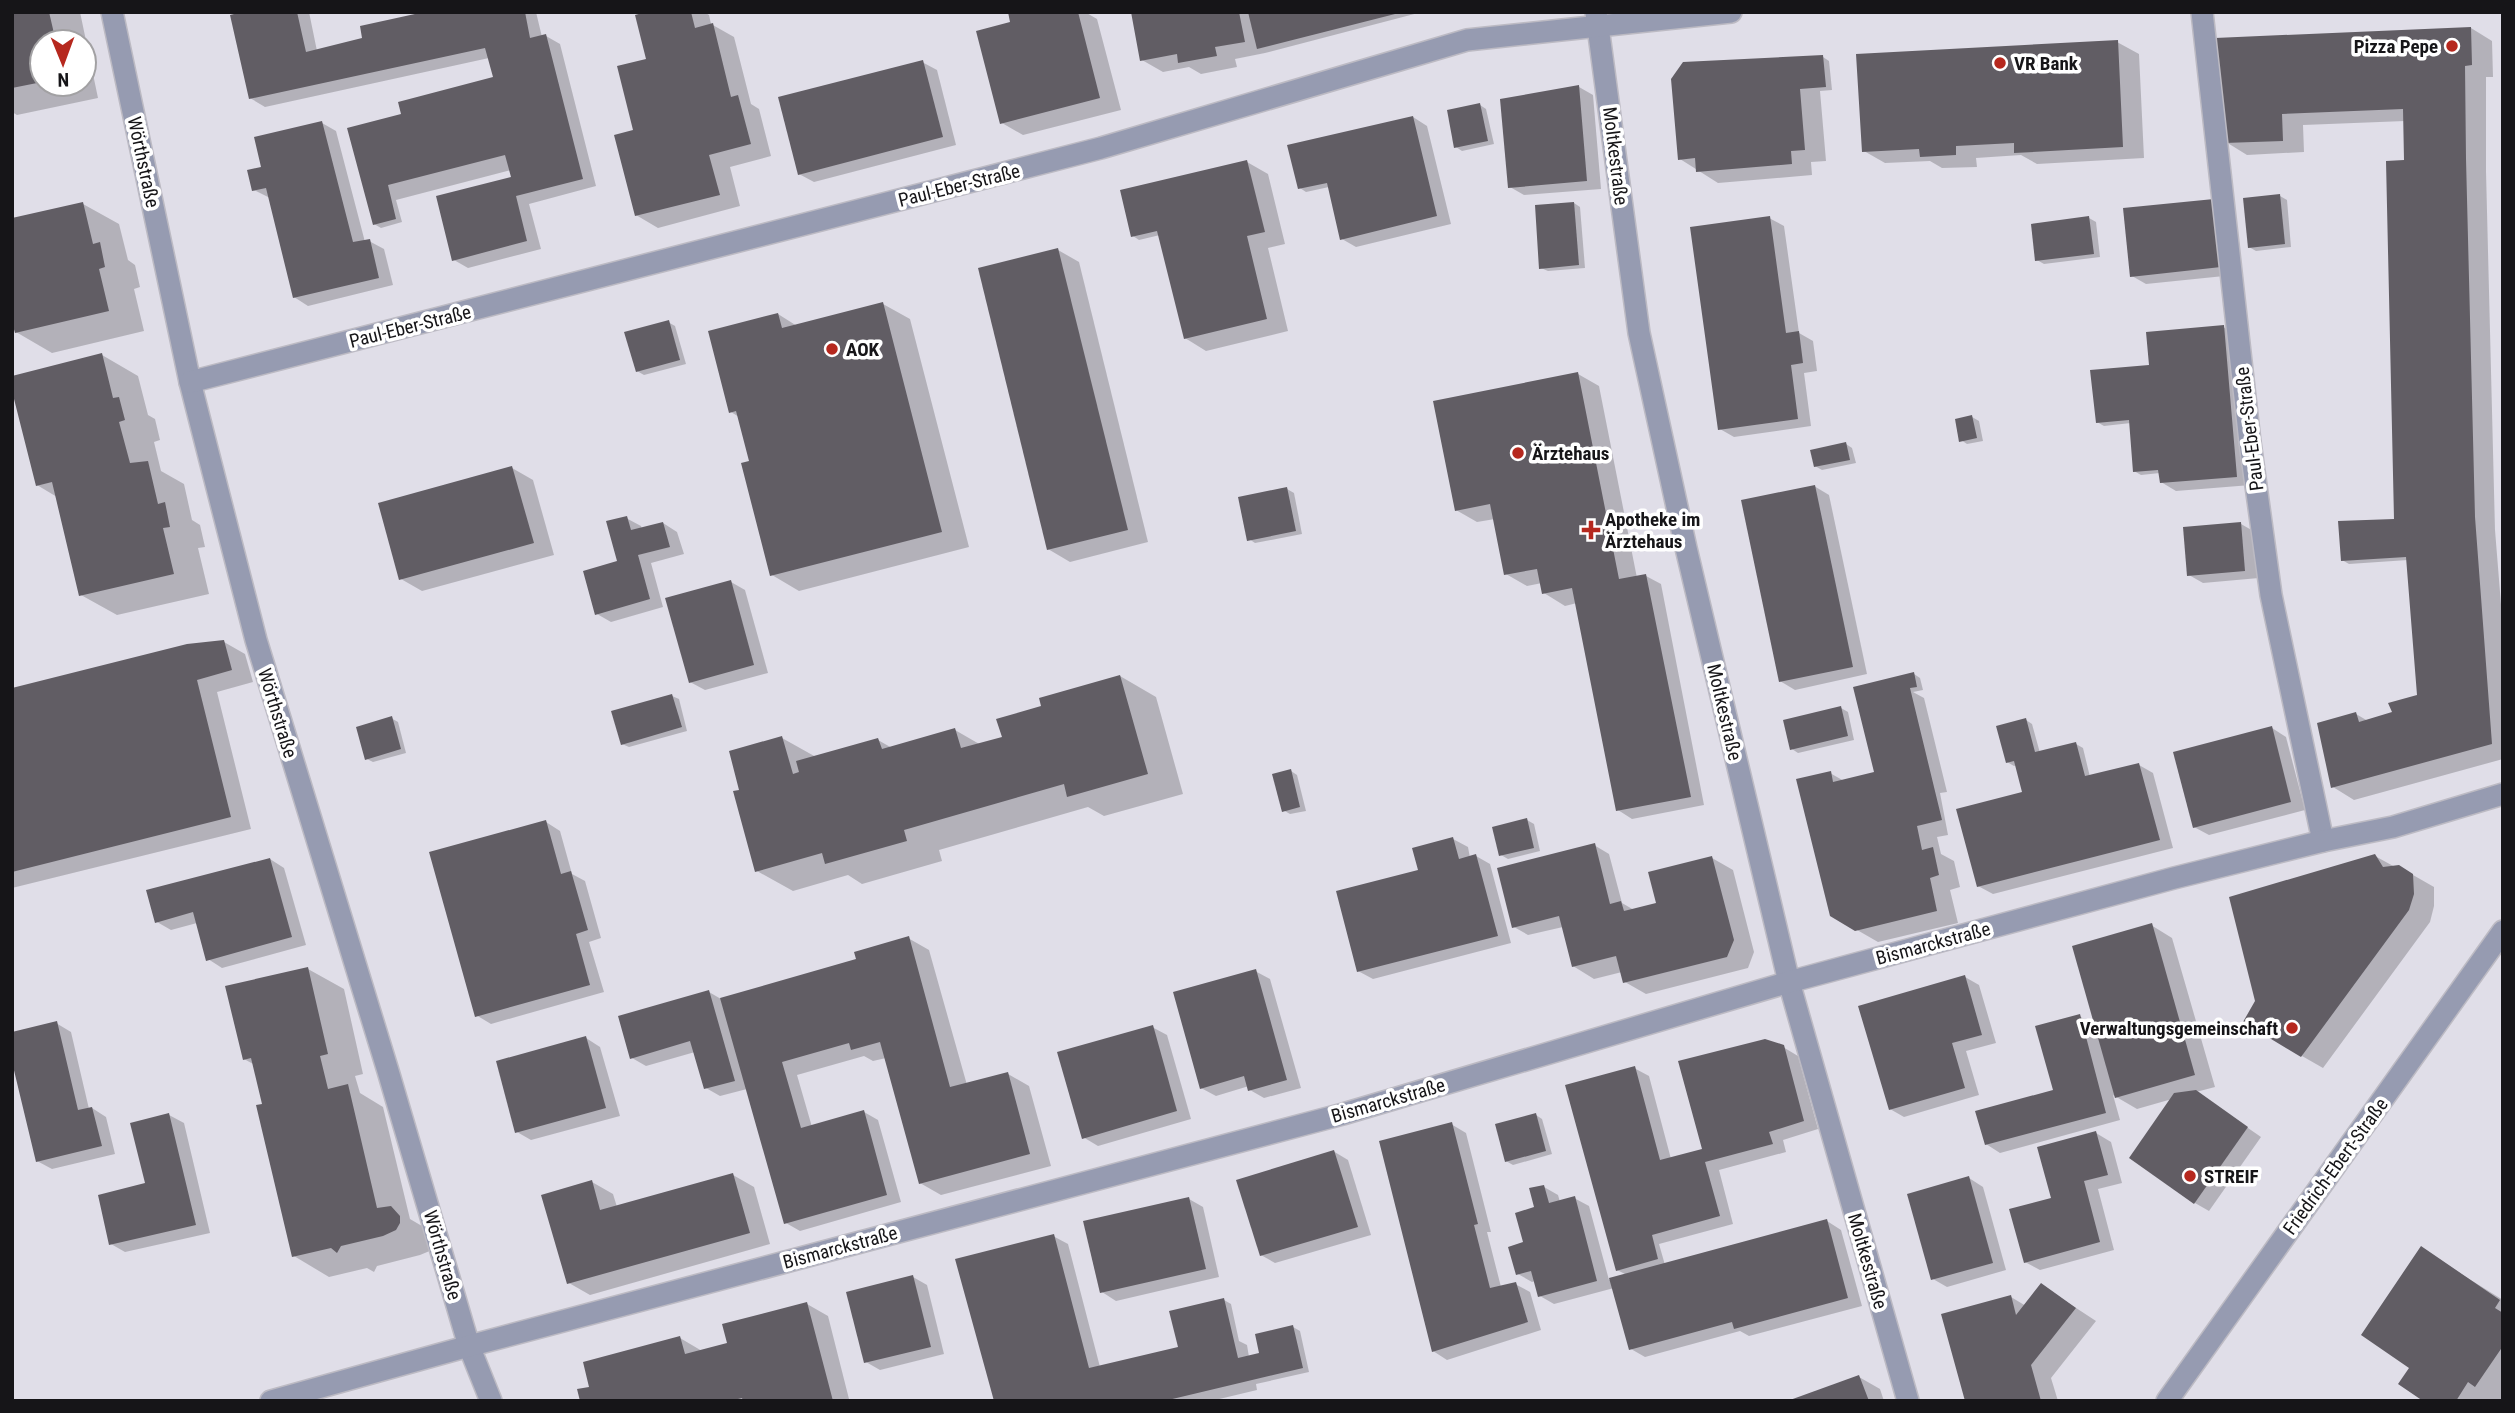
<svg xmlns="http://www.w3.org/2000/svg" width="2515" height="1413" viewBox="0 0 2515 1413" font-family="'Roboto Condensed',sans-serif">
<rect width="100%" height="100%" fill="#e0dee8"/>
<g fill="#0003" fill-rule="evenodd">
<path d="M12 12H80L98 98 17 115 12 112ZM42 42H84V84H42Z"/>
<polygon points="250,12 309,12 317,51 365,40 432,12 536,12 542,37 546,36 560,44 596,186 529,204 541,249 468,268 454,260 513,178 511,170 396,200 402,222 381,228 374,224 403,115 495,79 489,58 265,107 250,98"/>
<polygon points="653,12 704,12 709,15 711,24 734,37 751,104 759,109 771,156 730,167 740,206 658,228 636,215 636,131 648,60"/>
<polygon points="1009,12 1085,12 1097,19 1121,110 1023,135 1002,123 1012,24"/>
<polygon points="1132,12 1422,12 1265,53 1235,59 1237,67 1201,74 1189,67 1163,72 1142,60"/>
<polygon points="2471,28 2492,41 2493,77 2486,77 2486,171 2495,530 2503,629 2503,759 2354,800 2333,787 2356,714 2368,721 2394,713 2419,696 2408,560 2349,564 2342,560 2400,521 2405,121 2303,125 2304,152 2247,155 2226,142 2217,39"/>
<polygon points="2117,42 2139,54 2144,158 2037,164 2021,155 1976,158 1977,167 1942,168 1930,161 1885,163 1864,151"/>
<polygon points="1823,57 1829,61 1832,90 1820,91 1826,161 1811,162 1812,175 1718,183 1680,159"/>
<polygon points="922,62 937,70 956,145 814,182 799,174"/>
<polygon points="1579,87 1593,95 1601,189 1524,195 1510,187"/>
<polygon points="1480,105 1486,109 1494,144 1462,151 1456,147"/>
<polygon points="1413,117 1427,126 1451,224 1356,247 1342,239 1329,187 1306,192 1300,188"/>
<polygon points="322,123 336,131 365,242 369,241 384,249 393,285 308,306 294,297 270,198 254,190 263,169"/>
<polygon points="1247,162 1268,174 1285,244 1268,248 1288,331 1206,351 1185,338 1160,235 1139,240 1133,236"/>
<polygon points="2280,196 2287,200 2291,247 2256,251 2249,247"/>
<polygon points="1574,203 1580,207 1585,268 1548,271 1541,268"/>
<polygon points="83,204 119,224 128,260 135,265 140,287 134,289 144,331 52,353 16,332"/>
<polygon points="2125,210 2234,275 2146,284 2132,276"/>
<polygon points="1769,218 1784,226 1799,333 1813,341 1817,371 1804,373 1811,426 1734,437 1720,429"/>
<polygon points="2089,218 2096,222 2100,257 2044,264 2037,260"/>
<polygon points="1058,250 1079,262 1148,542 1070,562 1048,549"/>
<polygon points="883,304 910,319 969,547 799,591 772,575 751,462 739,417 731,412 778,314 797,326"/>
<polygon points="668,322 675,326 686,364 644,375 637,371"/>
<polygon points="2223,327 2238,335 2251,485 2176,491 2161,482 2160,473 2141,475 2134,471 2131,423 2104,426 2097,422 2149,366"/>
<polygon points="102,355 138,376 148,415 155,419 160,440 154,442 161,471 184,484 192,520 200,525 205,547 198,548 209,594 117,615 81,595 57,497 37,485"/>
<polygon points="1578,374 1599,386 1637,578 1646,576 1661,584 1704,805 1632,819 1618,810 1577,603 1565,606 1544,593 1542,583 1527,586 1506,574 1495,519 1477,522 1456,510"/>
<polygon points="1972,417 1979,421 1983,441 1967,444 1961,440"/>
<polygon points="1846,444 1852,448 1856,463 1822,470 1815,466"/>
<polygon points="512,468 533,480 554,555 422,591 401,579"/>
<polygon points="1814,486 1829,495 1867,674 1795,690 1780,681"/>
<polygon points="1287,489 1294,493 1302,534 1255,543 1249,539"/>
<polygon points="626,518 641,526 642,529 663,523 677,532 684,554 651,563 663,607 611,622 597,614 620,562"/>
<polygon points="2241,524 2255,532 2259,578 2203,583 2189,575"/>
<polygon points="731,582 745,590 768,673 705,690 690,682"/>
<polygon points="224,642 245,654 253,682 217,692 251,829 12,888 12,689"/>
<polygon points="1914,674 1920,678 1923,690 1913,692 1924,698 1947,792 1940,793 1948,835 1937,837 1941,854 1954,861 1960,887 1950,890 1958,923 1878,942 1831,915 1830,773 1844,781 1874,774"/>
<polygon points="1120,676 1156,697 1183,794 1104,816 1088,807 939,850 942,861 862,884 848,875 793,891 757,871 741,791 782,738 816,757 878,740 892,748 955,730 981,745 1004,738 1043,707"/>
<polygon points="672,696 679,699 687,731 629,747 622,744"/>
<polygon points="1841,708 1848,712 1854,740 1798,753 1792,749"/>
<polygon points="391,718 398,722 406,753 373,762 367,759"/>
<polygon points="2026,720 2032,724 2040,753 2076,744 2083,748 2090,777 2139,765 2153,773 2173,848 1993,894 1978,886 2024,794 2017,765 2014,766 2007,762"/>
<polygon points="2272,728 2286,737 2305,810 2209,835 2194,827"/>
<polygon points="1291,771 1297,775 1306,811 1290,814 1283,810"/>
<polygon points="1527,820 1534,824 1540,851 1508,859 1501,855"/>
<polygon points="546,822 560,831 572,874 585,881 601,938 589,942 604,992 491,1024 476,1015"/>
<polygon points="1453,839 1468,847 1470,858 1476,856 1490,864 1511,943 1373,979 1358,971 1420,871"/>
<polygon points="1594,845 1609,854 1622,903 1634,910 1658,904 1712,858 1733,870 1754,952 1748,968 1646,994 1625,982 1622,972 1594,979 1573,966 1563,927 1528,935 1514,927"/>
<polygon points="2375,856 2395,867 2399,867 2434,887 2434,906 2430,922 2323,1068 2302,1056"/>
<polygon points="270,859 284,868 306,945 222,968 208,959 197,923 171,930 157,922"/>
<polygon points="2151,925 2172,938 2215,1087 2196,1092 2261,1137 2209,1211 2195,1203 2172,1099 2137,1109 2113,1095 2120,1120 2000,1153 1986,1144 2055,1091 2079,1016 2096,1026"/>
<polygon points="908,938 929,950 967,1085 1008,1074 1029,1086 1051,1166 941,1195 920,1183 886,1058 873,1061 864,1056 797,1075 812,1127 864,1112 878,1120 901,1202 800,1231 786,1223 747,1089 720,1096 706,1088 695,1052 646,1066 632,1058 709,992 721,999 858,960"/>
<polygon points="308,969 344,989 363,1074 355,1076 360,1093 383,1107 410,1219 427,1229 432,1250 420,1255 377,1266 374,1272 367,1268 329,1277 294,1256 255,1065 244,1059"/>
<polygon points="1255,971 1270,979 1301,1088 1264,1098 1250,1090 1249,1086 1216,1096 1201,1088"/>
<polygon points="1965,977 1979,985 1996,1043 1966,1051 1979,1095 1904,1117 1890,1109"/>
<polygon points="56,1023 71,1032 89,1109 92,1108 106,1117 115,1154 52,1169 37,1161"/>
<polygon points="1152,1027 1167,1035 1191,1119 1098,1146 1083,1137"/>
<polygon points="586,1038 600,1047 620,1116 531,1140 517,1132"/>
<polygon points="1783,1047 1798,1056 1818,1129 1783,1140 1786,1152 1719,1170 1733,1224 1659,1244 1665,1265 1827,1221 1841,1230 1862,1306 1749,1336 1740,1331 1645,1357 1631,1349 1614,1288 1554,1304 1540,1296 1535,1281 1532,1282 1518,1274 1544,1187 1558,1195 1560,1202 1574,1198 1589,1206 1609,1280 1627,1275 1617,1270 1634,1068 1649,1076 1671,1159 1704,1150"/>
<polygon points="169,1115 184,1123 210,1233 125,1252 111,1244 147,1185"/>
<polygon points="1536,1115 1542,1119 1552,1154 1513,1165 1506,1161"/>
<polygon points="1451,1124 1466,1133 1491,1232 1487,1232 1501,1287 1515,1284 1530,1292 1541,1330 1447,1360 1433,1351"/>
<polygon points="2096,1133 2111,1142 2122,1183 2098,1189 2114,1250 2040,1270 2025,1262 2054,1199"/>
<polygon points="1333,1151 1348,1160 1371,1235 1275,1263 1261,1255"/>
<polygon points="733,1175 754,1187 770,1244 590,1295 569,1283 592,1182 613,1194 617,1207"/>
<polygon points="1969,1178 1983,1187 2006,1270 1947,1287 1933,1279"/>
<polygon points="1189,1199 1203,1207 1219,1277 1116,1301 1102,1292"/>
<polygon points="1053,1236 1068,1244 1100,1367 1183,1348 1224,1300 1231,1304 1239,1341 1247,1345 1249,1357 1261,1354 1293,1327 1300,1331 1309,1372 1256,1384 1257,1390 1211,1401 996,1401"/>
<polygon points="2421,1249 2503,1300 2503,1401 2426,1401 2412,1367"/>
<polygon points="913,1277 927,1285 944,1354 880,1370 866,1362"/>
<polygon points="2041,1285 2096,1321 2051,1378 2058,1401 1967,1401 2011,1297 2026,1306"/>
<polygon points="807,1304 828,1316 849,1399 844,1401 582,1401 592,1388 680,1338 702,1351 730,1344"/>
<polygon points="1859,1377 1880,1389 1884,1401 1794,1401"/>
</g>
<g fill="#615d64">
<polygon points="12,12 49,12 56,42 42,42 42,82 12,88"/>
<polygon points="242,12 297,12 306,52 362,38 360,26 424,12 525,12 530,38 546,34 583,179 516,196 527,241 452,261 436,196 511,177 505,155 388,185 396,219 373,225 347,128 401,114 398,102 493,77 485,48 249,99 230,15"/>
<polygon points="646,12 691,12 695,28 713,23 731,97 738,95 751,144 709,155 720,195 635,216 614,135 633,130 617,66 646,59 635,15"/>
<polygon points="1008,12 1078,12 1100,98 1000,124 976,31 1010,22"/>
<polygon points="1131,12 1239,12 1245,42 1215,47 1217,56 1178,63 1177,54 1140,61"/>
<polygon points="1248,12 1399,12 1399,13 1257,49"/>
<polygon points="2471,27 2472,65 2465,66 2466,159 2475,517 2492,744 2331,788 2317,723 2356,712 2359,722 2392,712 2388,703 2417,695 2406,557 2341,561 2338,521 2394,519 2386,161 2404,160 2403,109 2282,114 2283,141 2224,143 2215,38"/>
<polygon points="2118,40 2123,147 2014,153 2014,143 1956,146 1956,155 1920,157 1919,149 1862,152 1856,54"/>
<polygon points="1823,55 1826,87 1800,89 1805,150 1791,151 1792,164 1696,172 1695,158 1678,160 1671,79 1683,62"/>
<polygon points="923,60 943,137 798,175 778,97"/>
<polygon points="1579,85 1587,181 1508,188 1500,99"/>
<polygon points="1480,103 1488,141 1454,148 1447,110"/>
<polygon points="1413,116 1437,216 1340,240 1327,183 1298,189 1287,145"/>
<polygon points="322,121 353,242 370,239 379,278 293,298 266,188 252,191 247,170 261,167 254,137"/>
<polygon points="1247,160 1265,232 1247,236 1267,319 1184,339 1157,231 1131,237 1120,190"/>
<polygon points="2280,194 2285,244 2248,248 2243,198"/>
<polygon points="2214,199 2221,267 2130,277 2123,208"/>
<polygon points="83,202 93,244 100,242 105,267 99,269 109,311 15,333 12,322 12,218"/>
<polygon points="1574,202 1579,265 1539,269 1535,205"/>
<polygon points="1770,216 1786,333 1799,331 1803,363 1791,365 1798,419 1718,430 1690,227"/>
<polygon points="2089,216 2094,254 2035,261 2031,224"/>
<polygon points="1058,248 1128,530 1047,550 978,268"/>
<polygon points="883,302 942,532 770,576 741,463 749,461 736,411 729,413 708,331 778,313 782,328"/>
<polygon points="669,320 680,360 636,372 624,332"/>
<polygon points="2224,325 2237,477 2160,483 2158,470 2133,472 2129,420 2096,423 2090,370 2149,365 2146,332"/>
<polygon points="102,353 113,398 119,397 125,420 119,422 130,463 148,461 158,504 165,502 170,527 163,528 174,574 79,596 52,482 36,486 12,391 12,376"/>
<polygon points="1578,372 1619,579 1646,574 1691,797 1616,811 1572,588 1542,594 1537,569 1504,575 1490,504 1455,511 1433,401"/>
<polygon points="1972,415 1977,438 1959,442 1955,419"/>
<polygon points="1846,442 1850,460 1814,467 1810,450"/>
<polygon points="512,466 534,543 399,580 378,503"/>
<polygon points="1815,485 1853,667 1779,682 1741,500"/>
<polygon points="1287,487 1296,531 1247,541 1238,497"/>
<polygon points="627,516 631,530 663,522 670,547 638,555 650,599 595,615 583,571 617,561 606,521"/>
<polygon points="2241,522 2245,571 2187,576 2183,527"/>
<polygon points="731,580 754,665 689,683 665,598"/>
<polygon points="224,640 232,670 197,680 231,817 12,872 12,688 187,644"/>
<polygon points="1914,672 1917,687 1910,688 1942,820 1917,826 1922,850 1933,847 1939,875 1930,878 1937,911 1855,931 1830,916 1796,779 1831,771 1833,782 1874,772 1853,687"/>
<polygon points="1120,675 1148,774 1067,797 1064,784 904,830 907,841 825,864 822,853 755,872 733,791 739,790 729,751 782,736 793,774 799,772 796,761 878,738 882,749 955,728 961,748 1002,737 996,719 1041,706 1039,698"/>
<polygon points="672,694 682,727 621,745 611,711"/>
<polygon points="1841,706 1848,736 1790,750 1783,720"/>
<polygon points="392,716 401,749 365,760 356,727"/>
<polygon points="2026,718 2035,752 2076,742 2085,776 2139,763 2160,840 1977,887 1956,809 2022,792 2014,761 2006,763 1996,726"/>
<polygon points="2272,726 2291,802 2193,828 2173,752"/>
<polygon points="1291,769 1300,807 1282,812 1272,774"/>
<polygon points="1527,818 1534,848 1499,856 1492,827"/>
<polygon points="546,820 561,874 571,871 588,930 576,934 590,985 475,1017 429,852"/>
<polygon points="1453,837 1459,859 1476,854 1498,936 1357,972 1336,891 1418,870 1412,848"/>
<polygon points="1595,843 1610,904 1621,901 1624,911 1656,903 1648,872 1712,856 1734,940 1727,957 1623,983 1616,956 1572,967 1559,916 1512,928 1497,868"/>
<polygon points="2375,854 2383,867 2399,865 2413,874 2414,894 2409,910 2301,1057 2243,1022 2255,1001 2229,897"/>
<polygon points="270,858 292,937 206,961 193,912 155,923 146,890"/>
<polygon points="2152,923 2195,1075 2115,1098 2072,946"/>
<polygon points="909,936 950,1087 1008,1072 1030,1154 919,1184 880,1042 851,1050 849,1043 782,1062 801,1128 864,1110 887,1195 784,1224 720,998 856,959 854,952"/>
<polygon points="308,967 328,1054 320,1056 328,1089 348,1084 377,1208 391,1206 400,1216 400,1223 396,1230 383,1236 341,1246 337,1253 331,1248 292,1257 256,1105 262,1104 251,1058 243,1060 225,986"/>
<polygon points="1256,969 1287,1080 1248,1091 1244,1076 1200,1089 1173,992"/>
<polygon points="1965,975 1982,1035 1952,1043 1965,1088 1889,1110 1858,1006"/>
<polygon points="709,990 735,1081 704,1089 690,1041 630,1059 618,1016"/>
<polygon points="2080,1014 2106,1113 1985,1145 1975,1111 2053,1090 2035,1026"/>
<polygon points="57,1021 78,1110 92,1107 102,1146 36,1162 12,1062 12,1032"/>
<polygon points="1153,1025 1177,1111 1082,1139 1057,1052"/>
<polygon points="586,1036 606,1108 515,1133 496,1061"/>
<polygon points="1765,1039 1784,1045 1804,1121 1769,1132 1773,1144 1705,1162 1720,1216 1652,1235 1658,1259 1616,1271 1565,1085 1635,1066 1660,1160 1702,1149 1678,1061"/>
<polygon points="2196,1090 2248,1127 2194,1204 2129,1158 2174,1093"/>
<polygon points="169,1113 196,1225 109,1245 98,1195 145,1183 130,1123"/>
<polygon points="1536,1113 1546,1151 1505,1162 1495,1124"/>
<polygon points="1452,1122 1478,1224 1474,1225 1490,1288 1516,1282 1528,1322 1432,1352 1379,1141"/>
<polygon points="2096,1131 2108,1175 2084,1181 2100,1242 2024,1263 2009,1209 2051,1198 2037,1147"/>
<polygon points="1334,1150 1358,1227 1260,1256 1236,1180"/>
<polygon points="733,1173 750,1233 567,1284 541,1195 592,1180 600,1210"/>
<polygon points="1969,1176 1993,1263 1931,1280 1907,1194"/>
<polygon points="1544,1185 1549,1203 1575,1196 1597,1281 1538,1297 1531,1271 1516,1275 1508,1247 1523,1242 1515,1213 1534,1207 1529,1188"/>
<polygon points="1189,1197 1206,1269 1100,1293 1083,1221"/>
<polygon points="1827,1219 1848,1298 1734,1329 1732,1322 1629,1350 1609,1278"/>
<polygon points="1054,1234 1089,1368 1178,1347 1169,1311 1224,1298 1238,1358 1259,1353 1255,1334 1293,1325 1303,1368 1164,1401 994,1401 955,1259"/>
<polygon points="2421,1246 2500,1300 2495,1308 2503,1313 2503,1346 2475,1387 2468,1382 2456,1401 2423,1401 2398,1384 2409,1368 2361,1335"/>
<polygon points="913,1275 931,1347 864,1363 846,1292"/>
<polygon points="2041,1283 2076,1308 2031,1365 2041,1401 1965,1401 1941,1314 2011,1295 2016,1315"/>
<polygon points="807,1302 833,1401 743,1401 742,1398 730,1401 580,1401 577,1389 589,1387 583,1362 680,1336 685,1354 727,1343 722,1324"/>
<polygon points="1859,1375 1869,1401 1790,1401 1790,1400"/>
</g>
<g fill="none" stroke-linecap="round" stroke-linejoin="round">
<defs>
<g id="minor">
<polyline points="112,12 190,382 256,640 388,1071 469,1346 491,1401"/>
<polyline points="1596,12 1639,333 1686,548 1789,982 1908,1401"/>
<polyline points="2202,12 2250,442 2271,595 2323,841"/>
<polyline points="190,382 1101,148 1467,40 1731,12"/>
<polyline points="271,1401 469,1346 1343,1114 1789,982 2174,878 2323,841 2393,827 2503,794"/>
</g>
<polyline id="tertiary" points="2167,1401 2503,931"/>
</defs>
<use href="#minor" stroke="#bcbac3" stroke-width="24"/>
<use href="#tertiary" stroke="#bcbac3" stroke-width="24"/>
<use href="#minor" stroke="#969bb1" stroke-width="21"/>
<use href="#tertiary" stroke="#969bb1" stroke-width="21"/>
</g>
<g fill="#b6281e" stroke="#fff" stroke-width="2.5">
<circle cx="2452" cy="46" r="7"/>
<circle cx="2000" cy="63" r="7"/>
<circle cx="832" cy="349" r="7"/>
<circle cx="1518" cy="453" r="7"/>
<path d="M1587.5 519.5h7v7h7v7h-7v7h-7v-7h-7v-7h7z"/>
<circle cx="2292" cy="1028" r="7"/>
<circle cx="2190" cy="1176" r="7"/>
</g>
<g text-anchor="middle" stroke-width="7" stroke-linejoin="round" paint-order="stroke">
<g font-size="19" font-weight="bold" fill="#161518" stroke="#fff" text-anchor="start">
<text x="2438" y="53" text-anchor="end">Pizza Pepe</text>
<text x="2014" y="70">VR Bank</text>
<text x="846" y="356">AOK</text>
<text x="1532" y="460">Ärztehaus</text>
<text x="1605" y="526">Apotheke im<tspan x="1605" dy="22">Ärztehaus</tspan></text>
<text x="2278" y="1035" text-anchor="end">Verwaltungsgemeinschaft</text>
<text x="2204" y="1183">STREIF</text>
</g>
<g font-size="19" fill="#161518" stroke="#fff">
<text transform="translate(1616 156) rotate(83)" y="7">Moltkestraße</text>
<text transform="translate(144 162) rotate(78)" y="7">Wörthstraße</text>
<text transform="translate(959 185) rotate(-14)" y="7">Paul-Eber-Straße</text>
<text transform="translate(410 326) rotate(-14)" y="7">Paul-Eber-Straße</text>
<text transform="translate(2249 429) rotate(-97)" y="7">Paul-Eber-Straße</text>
<text transform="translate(1725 712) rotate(77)" y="7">Moltkestraße</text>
<text transform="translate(278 713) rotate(73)" y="7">Wörthstraße</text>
<text transform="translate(1933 943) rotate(-15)" y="7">Bismarckstraße</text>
<text transform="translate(1388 1100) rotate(-16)" y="7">Bismarckstraße</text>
<text transform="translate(2335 1166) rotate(-54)" y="7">Friedrich-Ebert-Straße</text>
<text transform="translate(840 1247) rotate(-15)" y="7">Bismarckstraße</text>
<text transform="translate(443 1255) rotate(74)" y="7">Wörthstraße</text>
<text transform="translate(1868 1261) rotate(74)" y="7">Moltkestraße</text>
</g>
</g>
<rect width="2515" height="1413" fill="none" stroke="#161518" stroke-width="28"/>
<g transform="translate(63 63) rotate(179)"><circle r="33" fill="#ffffff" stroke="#a2a1a3" stroke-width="2"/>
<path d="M0-5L12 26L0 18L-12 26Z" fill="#b6281e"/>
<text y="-10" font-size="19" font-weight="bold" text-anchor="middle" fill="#161518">N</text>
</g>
</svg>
